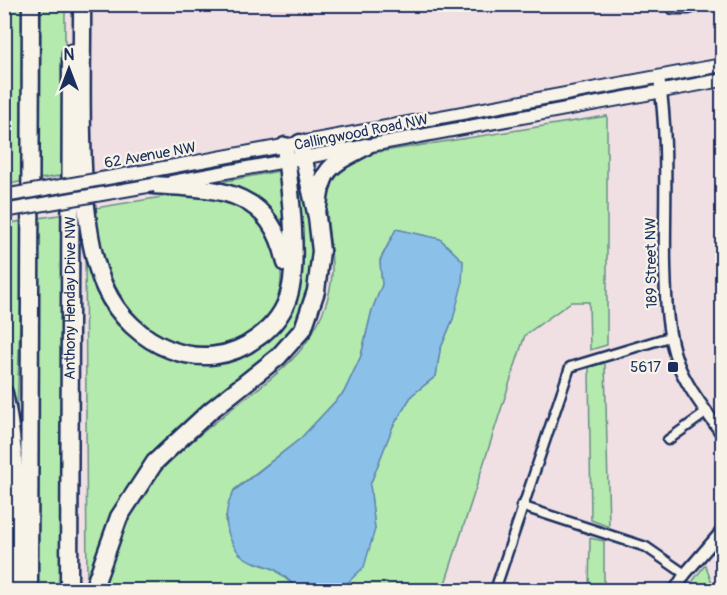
<svg xmlns="http://www.w3.org/2000/svg" width="727" height="595" viewBox="0 0 727 595" font-family="Pangolin,sans-serif">
<rect width="100%" height="100%" fill="#f0e0e4"/>
<filter id="ink" filterUnits="userSpaceOnUse"><feTurbulence type="fractalNoise" baseFrequency=".0167" numOctaves="2"/><feDisplacementMap in="SourceGraphic" scale="12" xChannelSelector="R" yChannelSelector="G"/><feConvolveMatrix kernelMatrix="1 2 1 2 8 2 1 2 1" color-interpolation-filters="sRGB"/></filter>
<g filter="url(#ink)">
<g fill="#b4eaad" stroke="#688c86" stroke-width="1.5">
<polygon points="5,5 25,5 24,181 5,185"/>
<polygon points="41,5 65,5 65,175 40,179"/>
<path d="M607 116V345L590 350 589 302H571L525 335 443 590H328L345 585 375 529 370 485 393 426 412 395 436 376 440 350 453 319 463 261 440 239 396 229 380 260 382 285 372 310 361 356 344 392 301 438 234 490 225 520 239 553 256 563 274 569 299 590H101C116 544 136 494 171 460 191 441 213 424 234 407 259 387 293 365 310 337 323 315 332 294 332 269 332 219 306 171 372 153Z"/>
<path d="M299 170 314 244 315 273 298 327 276 351 170 442 87 590 85 238C94 260 105 302 118 319 162 380 241 378 286 320L294 171Z"/>
<polygon points="279,171 285,218 282,221 246,192 215,183"/>
<path d="M203 195C223 199 249 205 264 222 268 228 270 237 273 243 309 320 217 376 150 329 125 311 109 277 101 249 97 236 97 221 95 208L168 196Z"/>
<polygon points="65,214 63,590 38,590 39,218"/>
<polygon points="23,221 16,448 5,377 5,224"/>
<polygon points="605,363 609,527 591,520 589,367"/>
<polygon points="4,427 9,460 10,590 4,590"/>
<polygon points="590,538 604,541 604,590 589,590"/>
<polygon points="705,565 715,590 686,590"/>
</g>
<path fill="#8bc1e9" stroke="#5e87b1" stroke-width="1.5" d="M396 229 440 239 463 261 462 285 453 319 440 350 436 376 412 395 393 426 370 485 375 529 364 567 345 585 328 590H299C292 583 283 574 274 569 263 563 248 563 239 553 223 534 223 510 234 491L301 438 344 392 361 356 372 310 382 285 380 261Z"/>
<g fill="none" stroke-linecap="round" stroke-linejoin="round">
<defs>
<g id="minor">
<polyline points="668,4 672,9 689,9 702,4"/>
<polyline points="668,440 707,412"/>
<polyline points="521,506 646,547 685,574"/>
<polyline points="495,590 570,367 669,337"/>
</g>
<g id="tertiary">
<path d="M659 78C669 140 664 203 665 265 666 299 666 332 678 364 688 389 707 412 722 434"/>
<polyline points="675,590 685,574 722,531"/>
</g>
<g id="secondary">
<polyline points="153,170 722,65"/>
<polyline points="172,182 722,80"/>
</g>
<g id="motorway">
<path d="M82 4C83 81 74 221 105 288 131 345 203 379 257 338 273 327 286 310 290 291 299 256 289 183 285 146"/>
<path d="M153 185C217 189 270 187 286 263"/>
<path d="M318 207C322 167 331 165 365 147"/>
<path d="M4 393C18 458 16 524 17 590"/>
<polyline points="29,590 31,4"/>
<path id="s1" d="M69 590 71 53"/>
<polyline points="93,590 119,517 155,462 210,411 278,357 303,329 316,291 321,251 317,217 300,143"/>
</g>
</defs>
<use href="#minor" stroke="#1b2f5e" stroke-width="13"/>
<use href="#tertiary" stroke="#1b2f5e" stroke-width="15"/>
<use href="#secondary" stroke="#1b2f5e" stroke-width="16"/>
<use href="#motorway" stroke="#1b2f5e" stroke-width="21"/>
<use href="#minor" stroke="#f7f3e8" stroke-width="8"/>
<use href="#tertiary" stroke="#f7f3e8" stroke-width="10"/>
<use href="#secondary" stroke="#f7f3e8" stroke-width="12"/>
<use href="#motorway" stroke="#f7f3e8" stroke-width="16"/>
<defs>
<g id="secondary-bridge">
<polyline points="4,196 153,170"/>
<polyline points="4,211 153,185"/>
</g>
</defs>
<use href="#secondary-bridge" stroke="#1b2f5e" stroke-width="16" stroke-linecap="butt"/>
<use href="#secondary-bridge" stroke="#f7f3e8" stroke-width="12"/>
</g>
</g>
<rect fill="#1b2f5e" stroke="#f7f3e8" stroke-width="2" x="667" y="361" width="12" height="12" rx="3"/>
<g text-anchor="middle" stroke-width="4.5" stroke-linejoin="round" paint-order="stroke">
<g font-size="15" fill="#1b2f5e" stroke="#f7f3e8">
<text transform="translate(361 132) rotate(-11)" y="5">Callingwood Road NW</text>
<text transform="translate(150 155) rotate(-10)" y="5">62 Avenue NW</text>
<text transform="translate(651 263) rotate(-91)" y="5">189 Street NW</text>
<text dy="5" stroke="none"><textPath href="#s1" startOffset="292">Anthony Henday Drive NW</textPath></text>
</g>
<g font-size="15" fill="#1b2f5e" stroke="#f7f3e8" text-anchor="end">
<text x="661" y="372">5617</text>
</g>
</g>
<rect width="727" height="595" fill="none" stroke="#f7f3e8" stroke-width="24"/>
<rect x="12" y="12" width="703" height="571" fill="none" stroke="#1b2f5e" stroke-width="2" filter="url(#ink)"/>
<g transform="translate(69 69)" stroke="#f7f3e8" stroke-width="4.5" paint-order="stroke">
<path d="M0-4.5L10 22L0 15L-10 22Z" fill="#1b2f5e"/>
<text y="-9" font-size="16" font-weight="bold" text-anchor="middle" fill="#1b2f5e">N</text>
</g>
</svg>
